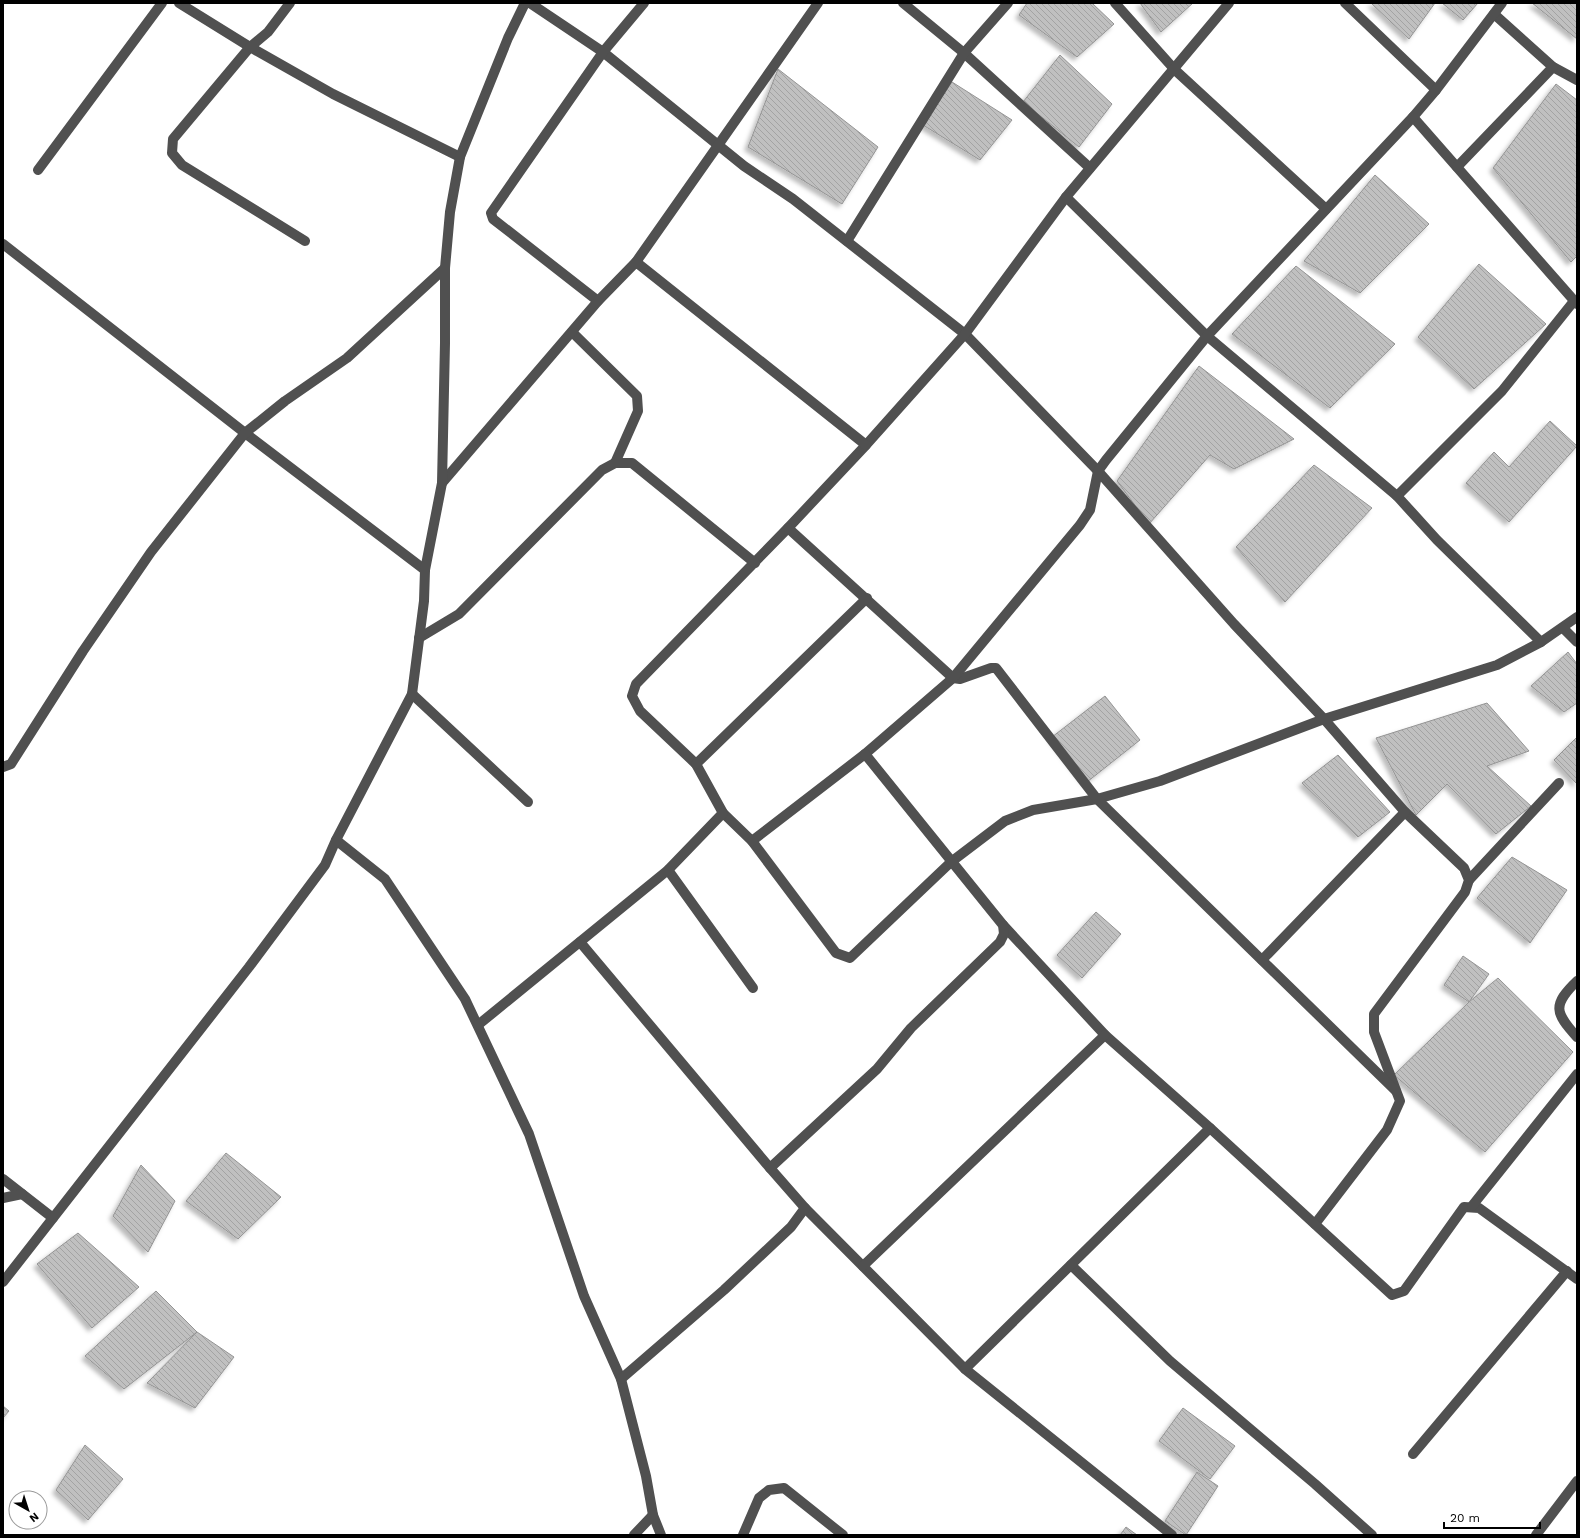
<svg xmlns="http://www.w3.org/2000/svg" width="1580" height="1538" viewBox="0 0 1580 1538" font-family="'Work Sans',sans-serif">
<defs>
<pattern id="building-back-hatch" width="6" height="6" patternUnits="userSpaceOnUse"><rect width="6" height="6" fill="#c0c0c0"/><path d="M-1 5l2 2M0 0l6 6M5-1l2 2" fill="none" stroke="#a3a3a3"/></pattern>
<filter id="shadow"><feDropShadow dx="-3.5" dy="3.5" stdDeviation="2" flood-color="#0004"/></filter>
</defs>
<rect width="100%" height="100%" fill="#fff"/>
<g fill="url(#building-back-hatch)" stroke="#949494" filter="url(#shadow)">
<polygon points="1027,3 1092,3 1114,24 1077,57 1019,15"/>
<polygon points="1140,3 1193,3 1161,32"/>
<polygon points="1371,3 1435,3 1409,39"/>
<polygon points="1442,3 1478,3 1463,20"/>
<polygon points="1532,3 1577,3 1577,39"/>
<polygon points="1060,55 1112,104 1079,147 1023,102"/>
<polygon points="778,69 878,147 842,204 748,147"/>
<polygon points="952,82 1012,120 980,160 923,125"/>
<polygon points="1556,84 1577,100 1577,256 1571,262 1493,168"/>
<polygon points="1375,175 1429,224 1360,293 1304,261"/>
<polygon points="1479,264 1546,324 1474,389 1418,337"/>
<polygon points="1296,266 1395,344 1330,408 1232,334"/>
<polygon points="1199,366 1294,439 1234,469 1210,455 1149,524 1117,481"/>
<polygon points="1550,421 1577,446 1509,522 1466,483 1494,452 1509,467"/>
<polygon points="1314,465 1372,508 1285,602 1236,547"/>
<polygon points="1568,652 1577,664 1577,703 1564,712 1531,686"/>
<polygon points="1105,696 1140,740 1087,782 1052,737"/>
<polygon points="1487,703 1529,751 1487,766 1531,806 1496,834 1447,784 1416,815 1376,738"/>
<polygon points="1577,737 1577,784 1554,760"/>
<polygon points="1338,755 1390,812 1358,837 1302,783"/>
<polygon points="1512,857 1567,890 1530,943 1477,898"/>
<polygon points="1096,912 1121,934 1082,978 1057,955"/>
<polygon points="1463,956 1489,974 1469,1002 1444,985"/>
<polygon points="1498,978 1573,1052 1485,1152 1394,1075 1469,1002"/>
<polygon points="226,1153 281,1197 238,1239 186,1201"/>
<polygon points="141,1165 175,1201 148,1252 113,1216"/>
<polygon points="78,1233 139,1287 92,1328 37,1264"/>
<polygon points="156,1291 197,1332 124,1389 85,1356"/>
<polygon points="197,1332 234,1357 195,1408 147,1383"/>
<polygon points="3,1406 9,1411 3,1418"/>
<polygon points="1183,1408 1235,1446 1210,1479 1159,1441"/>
<polygon points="85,1445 123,1479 88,1520 56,1490"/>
<polygon points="1197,1472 1218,1486 1186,1535 1165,1521"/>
<polygon points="1126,1527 1137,1535 1120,1535"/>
</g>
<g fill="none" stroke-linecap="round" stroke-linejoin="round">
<g stroke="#505050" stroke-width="10">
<polyline points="179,3 250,47 173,139 172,153 182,165 305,241"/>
<polyline points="290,3 268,32 250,47 333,94 460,157"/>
<polyline points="530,3 603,52 744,166 793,199 965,334 1098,471 1234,624 1324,719 1405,812 1464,868 1469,880 1465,892 1374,1014 1374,1032 1400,1101 1387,1130 1315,1224"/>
<polyline points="903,3 964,53 1090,168"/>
<polyline points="1115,3 1175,70 1326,209"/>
<polyline points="1229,3 1066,197 965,334 866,445 788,528 636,684 632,696 640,711 696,764 723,813 752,841 836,953 850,958 951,862 1005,821 1033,810 1097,799 1160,781 1324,719 1497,665 1541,642 1577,617"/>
<polyline points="1345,3 1436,90"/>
<polyline points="1494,14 1553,67 1577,80"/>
<polyline points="1413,117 1577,304"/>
<polyline points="1457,167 1553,67"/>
<polyline points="38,170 162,3"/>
<polyline points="1066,197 1207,336 1397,496 1437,540 1541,642"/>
<polyline points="847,241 964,53 1008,3"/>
<polyline points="3,244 245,433 425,570"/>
<polyline points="636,262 818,3"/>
<polyline points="598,301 493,219 491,213 603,52 644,3"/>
<polyline points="572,332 637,396 638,411 615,463"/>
<polyline points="442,483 598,301 636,262 866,445"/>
<polyline points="1397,496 1502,391 1574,301"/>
<polyline points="788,528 953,678 960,679 991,668 996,668 1097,799 1396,1091"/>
<polyline points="1563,628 1577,642"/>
<polyline points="419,638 459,614 602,470 615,463 632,463 755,563"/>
<polyline points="412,694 528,802"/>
<polyline points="696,764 867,598"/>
<polyline points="3,767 11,764 83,651 151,552 245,433 285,401 347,358 445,268"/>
<polyline points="336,840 385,879 465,999 529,1134 584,1296 621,1379 646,1476 653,1515 661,1535"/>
<polyline points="752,841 865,754 953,678 1080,525 1090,510 1098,471 1106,460 1207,336 1413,117 1436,90 1502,3"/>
<polyline points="668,870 753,988"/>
<polyline points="1469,880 1559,783"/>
<polyline points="1003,925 1105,1035 1210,1128 1392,1295 1404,1291 1464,1207 1479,1208 1577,1279"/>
<polyline points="580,942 770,1168"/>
<polyline points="1262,960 1405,812"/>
<path d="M1577 981C1552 1005 1555 1013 1577 1037"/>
<polyline points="478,1025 668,870 723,813"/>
<polyline points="3,1179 53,1218"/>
<polyline points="3,1198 22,1194"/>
<polyline points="1472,1206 1577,1074"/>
<polyline points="805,1208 965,1369 1172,1535"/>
<polyline points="1071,1265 1170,1361 1315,1484 1372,1535"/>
<polyline points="863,1266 1105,1035"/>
<polyline points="3,1282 249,967 325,865 336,840 412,694 424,601 425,570 442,483 445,343 445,268 450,212 460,157 508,38 525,3"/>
<polyline points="965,1369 1210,1128"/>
<polyline points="621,1379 724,1290 791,1227 805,1208 770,1168 877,1069 911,1028 1000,942 1004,934 1003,925 865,754"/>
<polyline points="1413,1454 1567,1271"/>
<polyline points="634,1535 653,1515"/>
<polyline points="743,1535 759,1498 769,1490 784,1488 843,1535"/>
<polyline points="1536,1535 1577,1481"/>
</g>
</g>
<rect width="1580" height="1538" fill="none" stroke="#000000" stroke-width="8"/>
<g transform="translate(28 1510) rotate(141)"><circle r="19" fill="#ffffff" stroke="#999999"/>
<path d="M0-3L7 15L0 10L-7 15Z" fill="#000000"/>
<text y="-6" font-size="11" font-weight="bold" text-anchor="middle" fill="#000000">N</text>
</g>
<path d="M1444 1522v6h96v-6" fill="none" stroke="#000000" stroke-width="2"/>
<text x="1450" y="1522" font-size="12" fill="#000000" stroke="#ffffff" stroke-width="3" paint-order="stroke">20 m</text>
</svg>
